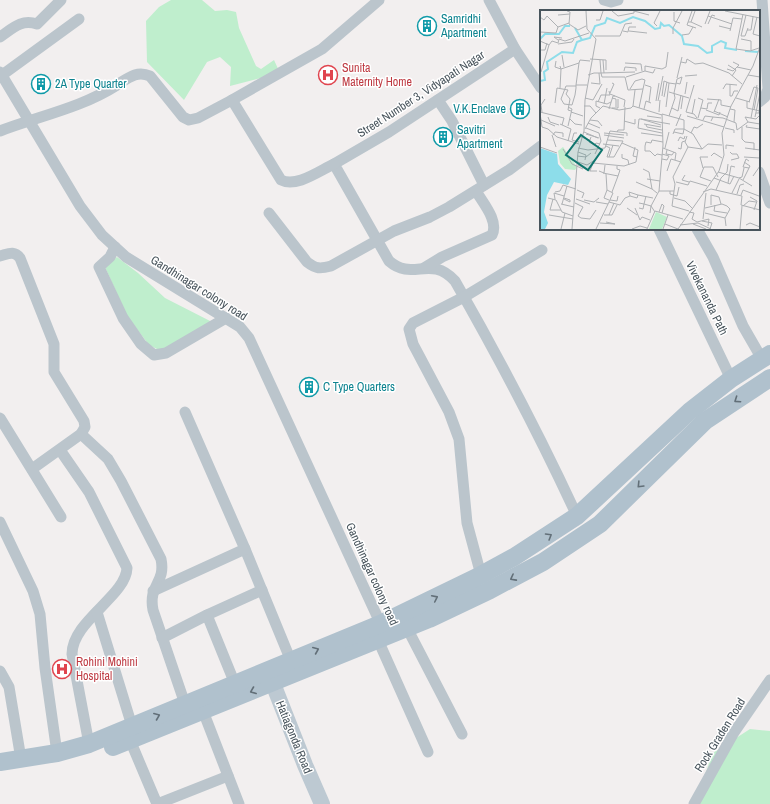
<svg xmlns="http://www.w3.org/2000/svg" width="770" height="804" viewBox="0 0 770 804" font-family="'Archivo Narrow',sans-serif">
<rect width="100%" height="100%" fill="#f2efef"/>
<g fill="#bfeecd">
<polygon points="171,0 202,0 215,11 227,10 236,12 239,28 256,66 261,69 274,60 280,73 230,86 231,67 220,57 207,62 184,100 147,62 146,21 159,7"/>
<polygon points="117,257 138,273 165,298 214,323 163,352 149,345 127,316 105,267"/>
<polygon points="750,729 770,731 770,804 694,804 713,753"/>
</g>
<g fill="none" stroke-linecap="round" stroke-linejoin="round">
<g stroke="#bbc5cc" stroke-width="11">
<polyline points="489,0 515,49 541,88"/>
<polyline points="604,0 611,2 618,0"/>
<path d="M0 37C13 28 21 19 37 24L61 0"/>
<path d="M515 49 389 132 334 164 389 261C413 282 430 254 455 281 499 358 540 436 577 516"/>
<polyline points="0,72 80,206 102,235 126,257 240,327 249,338 383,629"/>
<polyline points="2,75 79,19"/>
<polyline points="438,100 452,121 484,185"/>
<polyline points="759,102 765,97 768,89 762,0"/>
<path d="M0 131C39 116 81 108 117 85 128 78 137 70 150 76L183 117 189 120 198 118 232 100"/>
<path d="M334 164C319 171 296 188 281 180L232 100 322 49 379 0"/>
<polyline points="759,172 770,203"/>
<path d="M269 213 307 262C316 269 320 269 331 266L394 231 430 217 449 207 509 170 541 146"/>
<polyline points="659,229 731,379"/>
<polyline points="697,229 713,257 743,326 762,359"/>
<polyline points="115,247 110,257 99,267 123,318 141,344 154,355 166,353 226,318"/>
<path d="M0 256C8 254 14 250 20 258L54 344V372L84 421 85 427 81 434 32 469"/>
<path d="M424 268 442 257 492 235C499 221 483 203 476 191"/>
<polyline points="185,412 245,549 291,661"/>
<polyline points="0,418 61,517"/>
<path d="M81 434 108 459 121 481 161 559C166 584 148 584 153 610L185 704"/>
<path d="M60 450 89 492 127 568C126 596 72 621 72 654L89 744"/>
<polyline points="0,522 33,591 40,614 45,668 57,753"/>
<polyline points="481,575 467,523 459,439 449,412 413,344 409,329 413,323 464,297 542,250"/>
<polyline points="153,591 245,549"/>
<polyline points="97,612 132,726"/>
<polyline points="207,615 235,684"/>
<polyline points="407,628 462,734"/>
<polyline points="162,638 207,615 262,590"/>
<polyline points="378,640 428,752"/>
<polyline points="0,671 9,687 21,759"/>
<polyline points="203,711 239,804"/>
<polyline points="130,740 157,804"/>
<polyline points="157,804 228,776"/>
<polyline points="694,804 733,734 770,680"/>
</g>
<polyline stroke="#bdc9d2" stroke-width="16" points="268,671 305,765 322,804"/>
<g stroke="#b0c1cd" stroke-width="18">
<polyline points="113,747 429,619 490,590 543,562 600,524 705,421 770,378"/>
<polyline points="0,762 57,753 89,744 380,624 481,575 514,557 577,516 690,411 731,379 770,354"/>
</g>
</g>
<defs><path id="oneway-chevron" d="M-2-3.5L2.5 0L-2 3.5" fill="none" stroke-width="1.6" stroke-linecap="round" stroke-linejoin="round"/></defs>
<g stroke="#626f78">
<use href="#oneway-chevron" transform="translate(737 400) rotate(146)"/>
<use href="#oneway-chevron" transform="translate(640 485) rotate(134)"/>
<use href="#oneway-chevron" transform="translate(549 536) rotate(-31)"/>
<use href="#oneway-chevron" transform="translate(513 578) rotate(152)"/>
<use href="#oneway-chevron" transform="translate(435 598) rotate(-26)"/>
<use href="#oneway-chevron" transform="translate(316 650) rotate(-23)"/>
<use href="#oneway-chevron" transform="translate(253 691) rotate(158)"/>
<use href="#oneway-chevron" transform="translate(157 716) rotate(-22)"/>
</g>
<defs>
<symbol id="building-ring" viewBox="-11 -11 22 22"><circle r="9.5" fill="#fff" stroke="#0f9aa8" stroke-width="1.5"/><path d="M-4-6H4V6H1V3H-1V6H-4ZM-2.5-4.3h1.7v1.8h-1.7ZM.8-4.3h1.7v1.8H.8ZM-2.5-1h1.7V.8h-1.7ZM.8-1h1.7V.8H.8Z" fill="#0f9aa8"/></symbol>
<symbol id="hospital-ring" viewBox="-11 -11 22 22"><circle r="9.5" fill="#fff" stroke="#e0444e" stroke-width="1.5"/><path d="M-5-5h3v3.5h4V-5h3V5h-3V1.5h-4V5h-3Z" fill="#e0444e"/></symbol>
</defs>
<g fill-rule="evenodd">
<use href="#building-ring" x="416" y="15" width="22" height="22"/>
<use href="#hospital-ring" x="317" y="64" width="22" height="22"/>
<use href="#building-ring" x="30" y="73" width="22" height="22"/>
<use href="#building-ring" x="509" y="98" width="22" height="22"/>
<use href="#building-ring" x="432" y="126" width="22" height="22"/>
<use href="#building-ring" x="298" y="376" width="22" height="22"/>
<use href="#hospital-ring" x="51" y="658" width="22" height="22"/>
</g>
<g text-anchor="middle" stroke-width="3" stroke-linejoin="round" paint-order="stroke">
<g font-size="12" fill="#0d838f" stroke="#fff" text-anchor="start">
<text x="441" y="23">Samridhi<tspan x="441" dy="14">Apartment</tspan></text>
<text x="55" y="88">2A Type Quarter</text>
<text x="506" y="113" text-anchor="end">V.K.Enclave</text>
<text x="457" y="134">Savitri<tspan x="457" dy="14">Apartment</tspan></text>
<text x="323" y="391">C Type Quarters</text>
</g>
<g font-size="12" fill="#be3a42" stroke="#fff" text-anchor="start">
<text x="342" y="72">Sunita<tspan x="342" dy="14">Maternity Home</tspan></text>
<text x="76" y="666">Rohini Mohini<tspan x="76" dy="14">Hospital</tspan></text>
</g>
<g font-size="12" fill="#48545c" stroke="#fff">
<text transform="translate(421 94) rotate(-33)" y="4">Street Number 3, Vidyapati Nagar</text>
<text transform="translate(199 288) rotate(32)" y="4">Gandhinagar colony road</text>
<text transform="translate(707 298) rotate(64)" y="4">Vivekananda Path</text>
<text transform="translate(372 574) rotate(66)" y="4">Gandhinagar colony road</text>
<text transform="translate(720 735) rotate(-58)" y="4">Rock Graden Road</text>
<text transform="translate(294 737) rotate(68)" y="4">Hatiagonda Road</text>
</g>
</g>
<g transform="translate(540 10)">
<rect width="220" height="220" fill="#f2efef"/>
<path d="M23 137 37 157 35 160 25 159 20 153 18 141ZM116 202 127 207 122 219H109Z" fill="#bfeecd"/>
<path d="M0 138 17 144 18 154 31 169 28 175 14 172 7 185 4 202 8 213 5 219H0Z" fill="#8dddea"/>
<path fill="none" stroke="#8dddea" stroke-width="2" d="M35 18 42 30 50 28 55 16 65 13 67 8 80 13 93 7 105 11 115 19 120 18 121 13 124 16 129 15 142 26 144 34 158 36 167 43 172 42V36L181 31 186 33 185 38 197 40M0 29 5 24H19L25 16H30M205 41 218 42M0 71 5 70 4 62 8 59 7 52 22 42 33 43 37 32 42 30"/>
<path fill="none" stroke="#aeb1b4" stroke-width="1" d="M27 1 30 2 29 14 38 20 46 16M72 1 78 6 94 3V1L109 5M152 1 147 15 156 18M185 1 220 8M134 2V11L140 13M203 4 196 39 210 41 219 38M18 5 30 4M168 6 192 14M0 7 4 10 7 6 18 17 29 13M217 7 213 24 220 26M56 10H60L63 1M148 12H151L155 1M151 12 162 17M165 14 170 1M168 14 172 5 175 6M117 16 114 13 120 1M179 16 191 19M207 20H211L213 7M83 21 88 22 89 17H96M89 21 107 23M190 21 193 8 202 9M0 22 16 23 18 17M133 24V18L142 1M142 25 149 24 153 17M55 26H80L85 14 92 13M201 26 206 5M201 26H205L208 18M201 29 211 31V40M18 30 14 27 22 28M0 31 9 35 12 31 18 33 19 29 25 31 49 23M18 34 32 32 34 29M0 40H5L7 33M22 45 24 57M50 49 66 50V60M60 50 61 63M63 50 64 63M16 51 15 57 21 59 20 56M141 52 146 53 147 49 155 54 163 53 189 63 202 74M85 53 101 54 102 61M188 55 196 60 192 66M197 57 211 60M187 59 193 61 199 55 193 52M84 61 85 57 96 58V61M105 61 113 63 115 59M1 62 9 35M61 63 95 62M48 65 54 63H61L62 67H85L88 80 103 79 99 98M208 65 220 67M145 66 157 65M86 67 105 61V56L122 59 126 57 128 42M137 68 142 47M51 73 60 74 59 63M190 74V86H192L194 81H198M36 75 39 53M105 75 111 77 109 92M154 75 146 102 154 104 157 108M36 76H26L21 89 24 94 32 95 35 85 36 78V75H47M20 78 21 59 39 53 40 50 50 51M90 79 95 71 102 69 105 70 103 79M183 79 186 74 197 75M129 82 149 88M70 83 74 74 72 73M70 84 85 90 84 97M145 84 147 72M122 86 124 71 129 73M124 87 127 72M45 88 53 90 62 74M72 88 76 89V97M158 88 163 90 158 108M196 88 210 92M167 89 181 90V95L191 97M116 91 119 73M118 91 123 66M207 91V98L220 101M58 92 61 85H70L69 81M209 92 214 77 218 78 214 100M15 93 17 78 28 80 26 84 30 89 28 100 31 101M64 94 67 78M44 96H50L56 103M63 96 79 100 91 98 93 96 122 105M93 96 95 80M126 97 129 73 136 74M60 98 56 96V91L67 94 71 92M72 98H78V89M132 98 138 101 141 85M161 98 167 99 168 93H172M69 99 73 86H75M104 99 106 91 111 93M141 99 143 86M190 99 195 100 194 112M166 100 179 105 180 102M174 101 188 107M0 102 24 108 22 115M2 102 1 95 5 89M31 102 43 106M119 102 120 90M174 102 179 89M0 103 2 117 8 119 17 127 39 134M216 103H219L220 93M152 104 155 89M107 106 121 108M129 106 135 88 134 83 137 69 142 67 140 74 136 73M147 106 184 117M8 107 10 112 19 115M215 107 220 83M211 108 217 75M30 109 35 114 42 115M101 109H99L98 118 122 123M101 109 130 114M101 109 121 115M1 110 15 116M50 110 58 111 62 116M163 110 165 106 173 107M84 111 95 114V109M171 111 173 107 183 108 196 113 197 120 208 112 220 114M208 112 205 107 216 109 219 106M48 113 60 118M20 114 31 119 28 131M104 114 121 117M106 115 107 117 122 120M207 115 206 117 220 119M28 116 32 99 28 97M136 116 141 104M202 117V129L205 132 214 133V140M46 118 59 123 61 131 55 144M185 118 194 120V123M45 119 51 108 63 96M44 122 58 128M77 122 78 120H84L85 97M134 122 143 124 144 119M37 123H34L32 130 39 132M64 123 84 125M101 123 123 126M151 123 154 117 157 118 163 114M46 124 59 128M133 124 135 119H144M12 125 16 137M13 125 15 122 23 123V127M64 125 84 128M147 126 145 132 148 137M41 127 50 130 51 127M138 131 140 127 144 129 145 126M49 132 54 135 56 133 60 134M63 134 79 136M66 136 70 138 67 147H74L83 131 68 130M0 137 17 143M95 137 93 146 97 147M38 138 48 140 65 138 70 121 87 123V126M123 138 136 143 135 150M125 138 129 122M138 138 141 139 142 132 145 131M205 138 220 140M23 139 32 154 43 159M186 139V135L194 136M127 140 126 144 132 145 134 142M38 142 46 145 45 150M190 142 192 144H197L199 148 191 150M82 144V148L88 150 89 155M122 145 117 144 115 146 110 141H105V136L106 132 111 133 112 130 123 132M37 146 46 147 51 143M171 146 174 143 182 148M69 147 73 135M204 147 220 148M122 149 127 150 129 146 122 144M38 152 47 155 55 150M38 155 50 161H57M163 158 160 147H168M209 158 203 157 206 149 209 151M103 159 109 162 112 179 117 183M50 161 53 153 84 156 96 152 98 140 82 133M59 161 64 163 65 155M127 161 131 149 141 152M178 162 199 168 202 167 204 158M63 163 78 166 80 160 77 159V156M66 164 67 180M145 165 142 170 149 172M213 166 220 156M174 168 190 174 194 166M199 168 212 176M107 169 120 171M203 170 210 156 204 152M171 171 160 167 164 157H173L178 167M96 172 112 179M136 172 148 175 150 171 167 176M188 173 191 156 195 157M37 180 44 183 42 188M176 180 181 168 187 162 188 154M119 181H134M130 181V184L137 186 139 177M15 182 20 181 23 175 36 179M72 182 78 166M163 182 171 179 202 186 201 195 220 200M192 183 199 169M197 184 200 175 204 174M201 185 203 180 219 186M90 186 89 182 98 185M210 187 217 191 214 200M8 188 16 190 22 202 33 206M134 188 145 191 152 198M13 189 10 200H21M15 189 14 183 24 186M24 189 30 192V190L24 188M36 189 50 194M44 190 54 192 59 188M70 190 77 191 78 186M56 192 68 194M69 192 73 183 67 180 64 188 69 190M35 193 43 197 38 206 41 208 50 209 56 200M99 193 104 194 106 186M21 194 34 197M22 194 27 176M171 195V185L179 187 181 194M175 195 174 201 187 203M203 196 209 191 216 192M87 198 97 205M95 198 100 210 102 207 110 210M99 198 103 199 104 194 111 196 110 203M165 198 182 194 187 196 190 199 185 208M149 201 132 196 135 174 133 167 148 137 162 139M115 202 111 196 119 181 123 135 122 104 144 110V119L153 124 162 139 168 134 182 135M119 202 122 194 124 196 122 203M149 202 154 203 152 209 157 212M165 203 185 208 186 216M9 205 33 209M64 205H72L77 195M69 205 74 193M163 209 166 183M162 211 172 213 170 219M157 212 169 209 168 216M60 213 75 214 66 212M125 214 138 219M153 214 166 219M140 215 158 213 171 219M206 215 210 213 220 217M21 219 25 203M32 219 38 142 44 121 45 90 56 29 47 19 46 1M56 219 69 192 80 195 85 188 90 186 97 188 98 185 113 188M92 219 100 216 107 218M107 219 115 201 143 209M123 219 128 205M138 219 179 161 184 145 182 123 191 96 213 56 220 37M200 219 202 196"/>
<path fill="#0f766e" fill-opacity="0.15" stroke="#0f766e" stroke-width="2" d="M41 125 62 140 48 160 26 145Z"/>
<rect width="220" height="220" fill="none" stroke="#48545c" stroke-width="2"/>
</g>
</svg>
